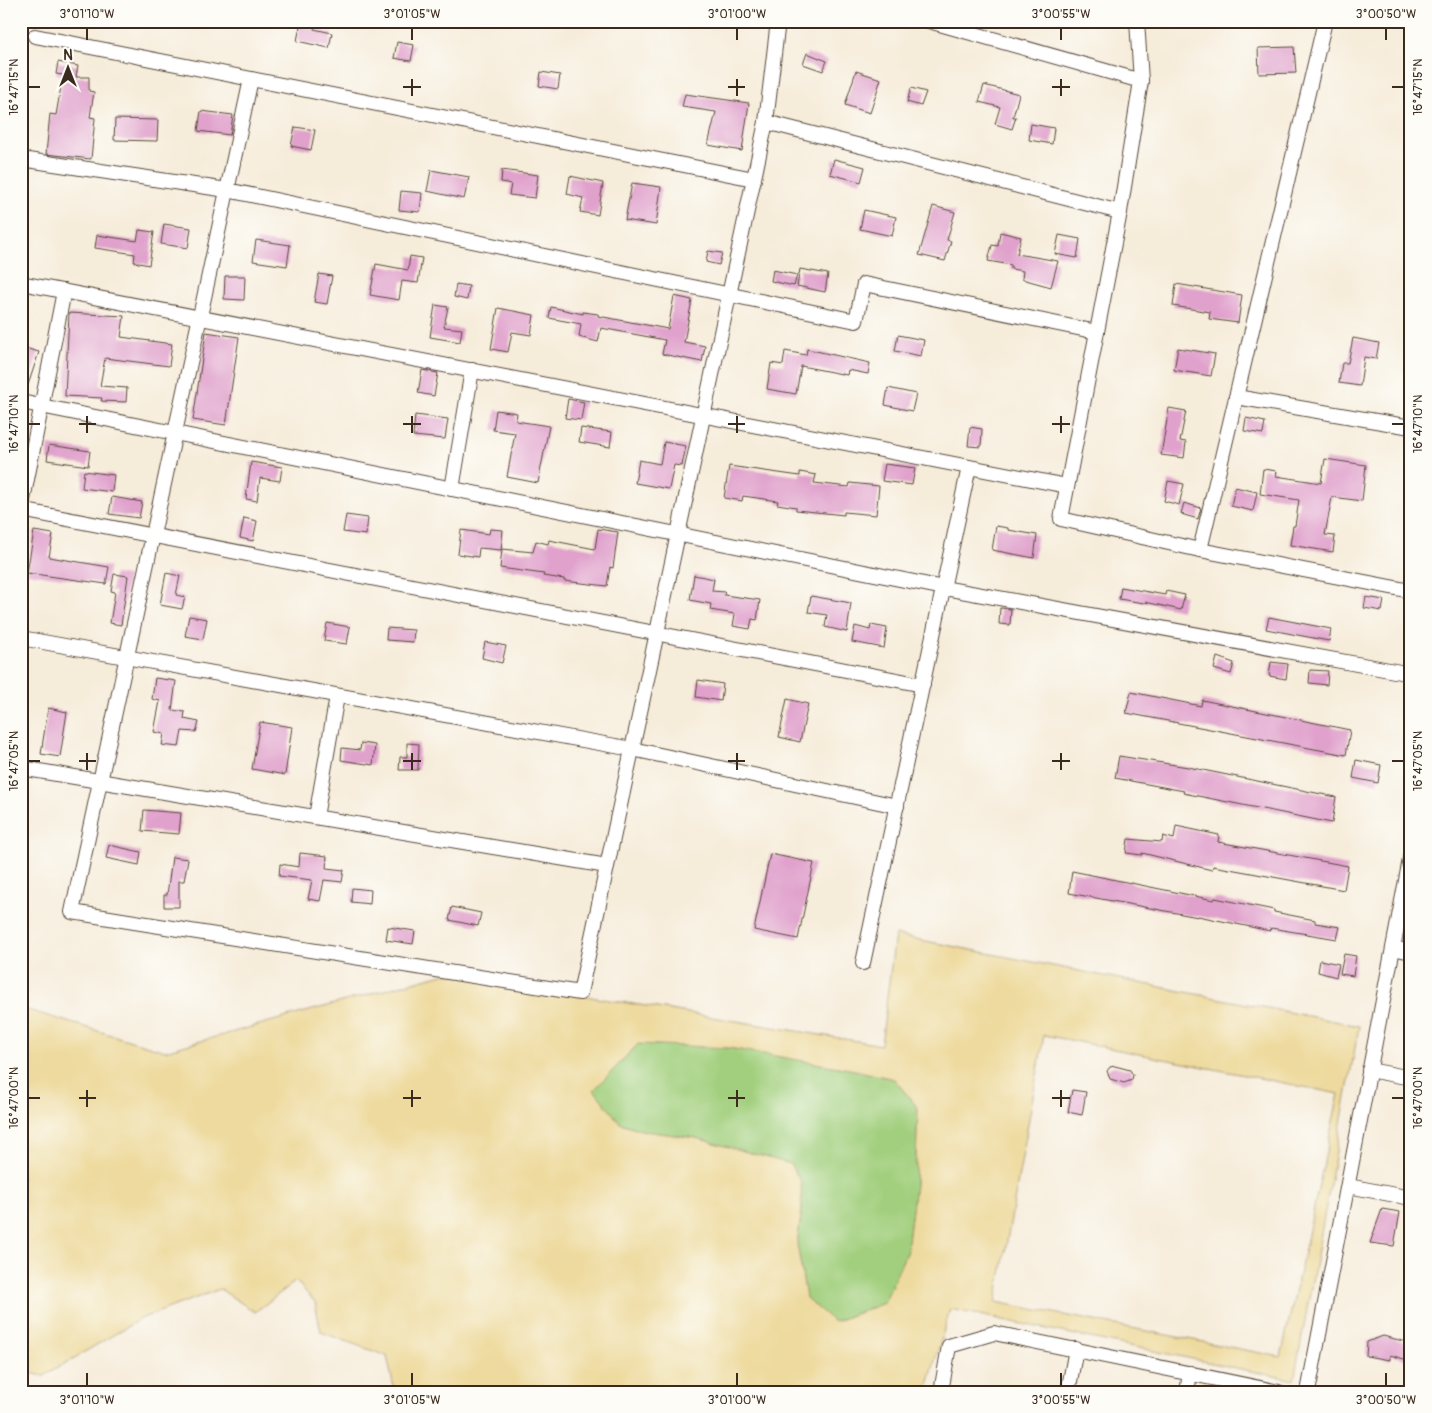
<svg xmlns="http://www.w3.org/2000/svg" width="1432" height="1413" viewBox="0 0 1432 1413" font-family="Pangolin,sans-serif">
<rect width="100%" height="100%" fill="#fdfcf7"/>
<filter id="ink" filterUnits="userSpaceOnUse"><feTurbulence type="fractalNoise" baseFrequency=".02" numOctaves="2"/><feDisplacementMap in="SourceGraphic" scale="10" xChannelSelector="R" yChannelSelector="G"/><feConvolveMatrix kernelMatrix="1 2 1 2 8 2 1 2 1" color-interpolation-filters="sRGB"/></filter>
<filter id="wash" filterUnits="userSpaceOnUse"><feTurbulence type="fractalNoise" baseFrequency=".0096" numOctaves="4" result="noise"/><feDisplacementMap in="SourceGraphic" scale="20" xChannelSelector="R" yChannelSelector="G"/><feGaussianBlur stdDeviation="1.12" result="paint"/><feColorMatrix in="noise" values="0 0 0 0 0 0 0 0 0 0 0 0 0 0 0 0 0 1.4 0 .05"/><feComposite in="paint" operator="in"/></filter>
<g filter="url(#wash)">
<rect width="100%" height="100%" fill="#f6ecda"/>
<polygon fill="#a1cf7d" stroke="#6e7c4e" points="638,1044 729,1048 850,1069 894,1079 918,1108 915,1185 907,1251 884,1303 833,1322 806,1298 797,1244 802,1208 790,1164 696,1138 644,1131 620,1123 594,1090"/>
<path fill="#eeda9e" stroke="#94825e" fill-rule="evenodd" d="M895 935 1359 1026 1294 1380 950 1309 926 1392H395L387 1356 321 1332 315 1302 296 1281 255 1312 220 1289 140 1319 44 1376 21 1371V1008L165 1051 446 973 881 1045ZM1044 1035 1339 1094 1281 1357 996 1302ZM638 1044 729 1048 850 1069 894 1079 918 1108 915 1185 907 1251 884 1303 834 1322 806 1298 797 1244 802 1208 801 1182 790 1164 696 1138 644 1131 620 1123 594 1090Z"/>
<g id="blocks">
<g fill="#e0a1cc">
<polygon points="301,21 315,21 314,29 332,33 329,48 297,41"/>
<polygon points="397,42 414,45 411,61 394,58"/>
<polygon points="1294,47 1296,73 1259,74 1258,48"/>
<polygon points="807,53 827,61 823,71 803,64"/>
<polygon points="58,62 78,66 76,77 89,77 89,91 94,92 90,117 95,118 91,159 46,154 50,114 56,115 63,75 56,74"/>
<polygon points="856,71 881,79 870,113 845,105"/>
<polygon points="541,72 560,75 558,89 539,86"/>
<polygon points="984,85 1019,94 1013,117 1016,117 1012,129 995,124 1000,107 979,102"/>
<polygon points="911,88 926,92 921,106 907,102"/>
<polygon points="685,94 749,103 742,151 708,145 716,112 682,107"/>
<polygon points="201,111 233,115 230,135 198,131"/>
<polygon points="115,119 158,120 157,141 114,140"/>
<polygon points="1031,124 1054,128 1052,144 1029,140"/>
<polygon points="295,127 315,130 311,150 291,146"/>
<polygon points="834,159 865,167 861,182 830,174"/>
<polygon points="431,170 469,177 464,199 427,191"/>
<polygon points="502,170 538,175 535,198 509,195 511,184 501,182"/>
<polygon points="570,176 603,183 598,215 580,212 583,198 567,194"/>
<polygon points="632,183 661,187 656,225 625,220"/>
<polygon points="401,191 422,193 420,212 399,210"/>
<polygon points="933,206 955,212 947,240 951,241 945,261 919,255"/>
<polygon points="864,210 896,217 892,236 860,229"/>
<polygon points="164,224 191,228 188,248 161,244"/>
<polygon points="139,230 154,232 149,265 134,262 135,254 95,248 97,235 137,241"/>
<polygon points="1000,232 1021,237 1017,254 1058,261 1051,287 1022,279 1023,271 1011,269 1011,265 988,261 992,245 998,246"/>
<polygon points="1059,235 1080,239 1077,258 1055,254"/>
<polygon points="256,240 290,245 287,266 253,261"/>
<polygon points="708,251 722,253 719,265 706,262"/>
<polygon points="410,256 422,258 418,283 402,281 399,300 370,295 376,264 408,270"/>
<polygon points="800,269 828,274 825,292 797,286"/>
<polygon points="773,270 797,275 794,286 771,281"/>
<polygon points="319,274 332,276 327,304 314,302"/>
<polygon points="225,276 245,276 244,300 224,299"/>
<polygon points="456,284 469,286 467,300 454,297"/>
<polygon points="1176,284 1242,295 1238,323 1209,319 1210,312 1173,306"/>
<polygon points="674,296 692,300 684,342 705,346 702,362 662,354 665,340 601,328 598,342 579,337 581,324 549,318 551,307 583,314 583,312 598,314 598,316 668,329"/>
<polygon points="435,305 448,307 444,327 462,329 460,342 430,337"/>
<polygon points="498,308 534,315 531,335 512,332 508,352 491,349"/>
<polygon points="69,313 124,316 121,337 172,344 169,366 105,358 100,386 127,388 126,402 101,401 102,398 65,396"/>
<polygon points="206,332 239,337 226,425 193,420"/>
<polygon points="898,335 924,340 921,356 895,351"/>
<polygon points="1353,338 1379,343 1376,359 1364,357 1360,386 1339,383 1342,363 1348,363"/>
<polygon points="21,347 39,352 25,394 21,393"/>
<polygon points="1178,348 1215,354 1211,376 1174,370"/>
<polygon points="807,349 870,363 868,374 848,370 847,375 801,366 796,394 767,389 771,363 783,365 785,351 806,355"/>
<polygon points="422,370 438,373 434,396 418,393"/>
<polygon points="888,388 916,394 912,411 885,405"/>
<polygon points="568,399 584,402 581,420 565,418"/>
<polygon points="1169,408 1186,411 1180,441 1186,442 1184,458 1161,455"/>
<polygon points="496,410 517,413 516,421 549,426 538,483 507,477 515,433 493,430"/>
<polygon points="415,415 448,419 445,439 413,436"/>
<polygon points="1246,418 1265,422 1263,434 1244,431"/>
<polygon points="970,427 982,429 981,447 968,446"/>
<polygon points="581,428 612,432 610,447 579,442"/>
<polygon points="664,442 686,446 682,466 674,465 669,489 635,483 639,460 660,464"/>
<polygon points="49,445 90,451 88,466 47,460"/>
<polygon points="1325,459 1366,465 1362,501 1332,497 1325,535 1335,536 1333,552 1290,545 1293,526 1295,526 1299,500 1260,494 1263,469 1277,471 1276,476 1321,483"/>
<polygon points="251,462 282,467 280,481 260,478 257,501 246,499"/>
<polygon points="885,464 915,468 912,485 882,481"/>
<polygon points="729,466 800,476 800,472 816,475 814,483 849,487 850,483 879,486 876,515 844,512 844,515 796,510 796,507 777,504 778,501 743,496 742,501 724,498"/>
<polygon points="84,471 114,475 112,492 82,488"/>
<polygon points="1168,481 1184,484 1179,505 1164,501"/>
<polygon points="1235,487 1257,492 1253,511 1231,506"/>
<polygon points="112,497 142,502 139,518 109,514"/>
<polygon points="1184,503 1201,508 1198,519 1181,514"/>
<polygon points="346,515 368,518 366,535 343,532"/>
<polygon points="244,518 257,521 253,541 240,538"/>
<polygon points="996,526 1008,528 1008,530 1037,535 1034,558 992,550"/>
<polygon points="490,529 503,530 501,550 479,548 478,557 458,554 461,530 489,534"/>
<polygon points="598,529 618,532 613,568 610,567 607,586 564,581 564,579 543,576 544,574 500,568 502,549 533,552 536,541 548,544 549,540 595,549"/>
<polygon points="34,531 53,534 49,557 109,567 106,584 27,573"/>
<polygon points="166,573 180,576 176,595 185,597 182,609 160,605"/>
<polygon points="114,574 128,576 121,625 110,623 115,592 111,591"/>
<polygon points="694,575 714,579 712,591 725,592 724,595 760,600 757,620 752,619 750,629 733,626 735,614 710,610 711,604 690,600"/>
<polygon points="1121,587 1165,595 1166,591 1185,595 1181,610 1145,602 1144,603 1119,599"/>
<polygon points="811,596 851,603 847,632 825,627 827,615 808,612"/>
<polygon points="1366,597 1384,600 1382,611 1364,608"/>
<polygon points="1000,608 1011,609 1010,625 999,624"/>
<polygon points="189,616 207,619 203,639 185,636"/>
<polygon points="1269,617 1331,629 1329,641 1266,629"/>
<polygon points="327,623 350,627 347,644 324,641"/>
<polygon points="871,625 887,628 884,648 852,642 855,626 870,630"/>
<polygon points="387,628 414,630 413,642 386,640"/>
<polygon points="485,642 506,646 502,663 482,658"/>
<polygon points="1217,657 1234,663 1231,674 1214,669"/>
<polygon points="1271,662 1288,664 1286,679 1269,676"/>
<polygon points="1310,670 1328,671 1327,685 1309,683"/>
<polygon points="155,678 176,681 172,710 185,712 184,719 199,722 196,732 182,731 179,747 162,745 164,734 154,732 160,701 152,699"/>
<polygon points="698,680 723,684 721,701 696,697"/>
<polygon points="1131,692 1201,706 1202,700 1350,730 1346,755 1126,713"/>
<polygon points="787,699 808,704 800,742 779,737"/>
<polygon points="48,708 67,712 60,757 41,754"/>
<polygon points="260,722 292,727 285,775 252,769"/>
<polygon points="361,743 375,745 373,765 341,760 342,748 360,750"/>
<polygon points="407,743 419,744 418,770 399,770 400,757 407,757"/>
<polygon points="1119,756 1188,767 1336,797 1332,823 1183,793 1184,791 1115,778"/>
<polygon points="1356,760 1381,765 1378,783 1353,778"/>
<polygon points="144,810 181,813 179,834 142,831"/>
<polygon points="1176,826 1219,835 1218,842 1348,866 1344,890 1213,866 1212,870 1142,853 1142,855 1126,853 1128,839 1162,842 1163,836 1174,839"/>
<polygon points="109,845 141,852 139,865 106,858"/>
<polygon points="300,853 327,856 326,868 344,870 342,882 324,880 320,901 308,899 312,880 279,876 280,864 299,867"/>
<polygon points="770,854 814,863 798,939 754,930"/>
<polygon points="172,857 188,859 184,881 179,881 179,907 164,907 164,895 167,895"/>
<polygon points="1072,871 1214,900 1215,898 1274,910 1274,912 1315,920 1315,923 1340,927 1337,939 1271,928 1270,931 1198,916 1198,917 1069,893"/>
<polygon points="352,888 371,890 370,904 351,902"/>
<polygon points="452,907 481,913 478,926 449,920"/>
<polygon points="388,927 415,931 413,944 386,940"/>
<polygon points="1344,954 1356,956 1353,976 1340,974"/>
<polygon points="1320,960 1339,964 1336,977 1318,972"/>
<polygon points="1115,1066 1130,1070 1133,1075 1132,1080 1124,1083 1110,1079 1107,1071 1110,1067"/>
<polygon points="1072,1090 1086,1092 1082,1115 1068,1112"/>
<polygon points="1382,1209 1400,1212 1394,1246 1370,1243"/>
<polygon points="1383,1336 1411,1343 1411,1361 1390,1355 1390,1360 1366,1356 1367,1342"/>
</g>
</g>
</g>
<g filter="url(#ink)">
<use href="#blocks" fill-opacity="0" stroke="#57473a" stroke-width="1"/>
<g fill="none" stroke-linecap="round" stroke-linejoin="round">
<defs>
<g id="street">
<polyline points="929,21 1141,81"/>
<polyline points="1137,21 1141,81 1120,212 1061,519 1200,550 1411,591"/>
<polyline points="35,36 754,179"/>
<polyline points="251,79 72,912 580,993 766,122 778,21"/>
<polyline points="766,122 1120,212"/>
<polyline points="21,159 227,190 856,321 864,284 1097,332"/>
<polyline points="21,283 1067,486"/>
<polyline points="1236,397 1411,427"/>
<polyline points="21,402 944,588 1411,674"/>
<polyline points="452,489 472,370"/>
<polyline points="21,510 923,685"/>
<polyline points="21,510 64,291"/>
<polyline points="1200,550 1325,21"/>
<polyline points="21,638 632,749 897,806"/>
<polyline points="21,768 607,866"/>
<polyline points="316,817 337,696"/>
<polyline points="1393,948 1411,952"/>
<polyline points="863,963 969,467"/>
<polyline points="1369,1070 1411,1078"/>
<polyline points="1348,1186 1411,1198"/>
<polyline points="941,1392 949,1346 994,1333 1279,1392"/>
<polyline points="1068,1392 1076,1349"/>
<polyline points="1187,1392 1190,1373"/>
<polyline points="1308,1392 1411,854"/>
</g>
</defs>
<use href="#street" stroke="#57473a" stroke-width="16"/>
<use href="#street" stroke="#fff" stroke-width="14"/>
</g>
</g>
<path fill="none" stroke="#3b2a1e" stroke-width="2" d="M87 28V40M412 28V40M737 28V40M1061 28V40M1386 28V40M412 79V96M737 79V96M1061 79V96M28 87H40M403 87H421M728 87H745M1052 87H1070M1392 87H1404M87 416V433M412 416V433M737 416V433M1061 416V433M28 424H40M79 424H96M403 424H421M728 424H745M1052 424H1070M1392 424H1404M87 753V770M412 753V770M737 753V770M1061 753V770M28 761H40M79 761H96M403 761H421M728 761H745M1052 761H1070M1392 761H1404M87 1090V1107M412 1090V1107M737 1090V1107M1061 1090V1107M28 1098H40M79 1098H96M403 1098H421M728 1098H745M1052 1098H1070M1392 1098H1404M87 1373V1386M412 1373V1386M737 1373V1386M1061 1373V1386M1386 1373V1386"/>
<rect width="1432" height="1413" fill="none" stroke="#fdfcf7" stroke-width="55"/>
<g transform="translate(68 68)" stroke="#fdfcf7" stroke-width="4" paint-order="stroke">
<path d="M0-4L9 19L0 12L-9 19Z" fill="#3b2a1e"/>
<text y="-8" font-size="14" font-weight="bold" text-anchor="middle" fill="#3b2a1e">N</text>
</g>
<rect x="28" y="28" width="1376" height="1358" fill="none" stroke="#3b2a1e" stroke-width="2"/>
<g font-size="12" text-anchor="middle" fill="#3b2a1e">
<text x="87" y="18">3°01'10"W</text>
<text x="412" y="18">3°01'05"W</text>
<text x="737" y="18">3°01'00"W</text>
<text x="1061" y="18">3°00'55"W</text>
<text x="1386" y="18">3°00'50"W</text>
<text transform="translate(14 87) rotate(-90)" y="4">16°47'15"N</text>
<text transform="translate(1418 87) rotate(-90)" y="4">16°47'15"N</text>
<text transform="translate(14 424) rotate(-90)" y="4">16°47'10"N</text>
<text transform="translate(1418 424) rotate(-90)" y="4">16°47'10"N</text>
<text transform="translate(14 761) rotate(-90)" y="4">16°47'05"N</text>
<text transform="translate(1418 761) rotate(-90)" y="4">16°47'05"N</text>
<text transform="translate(14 1098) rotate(-90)" y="4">16°47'00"N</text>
<text transform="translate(1418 1098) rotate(-90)" y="4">16°47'00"N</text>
<text x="87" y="1404">3°01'10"W</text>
<text x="412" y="1404">3°01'05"W</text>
<text x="737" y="1404">3°01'00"W</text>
<text x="1061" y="1404">3°00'55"W</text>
<text x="1386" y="1404">3°00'50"W</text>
</g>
</svg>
